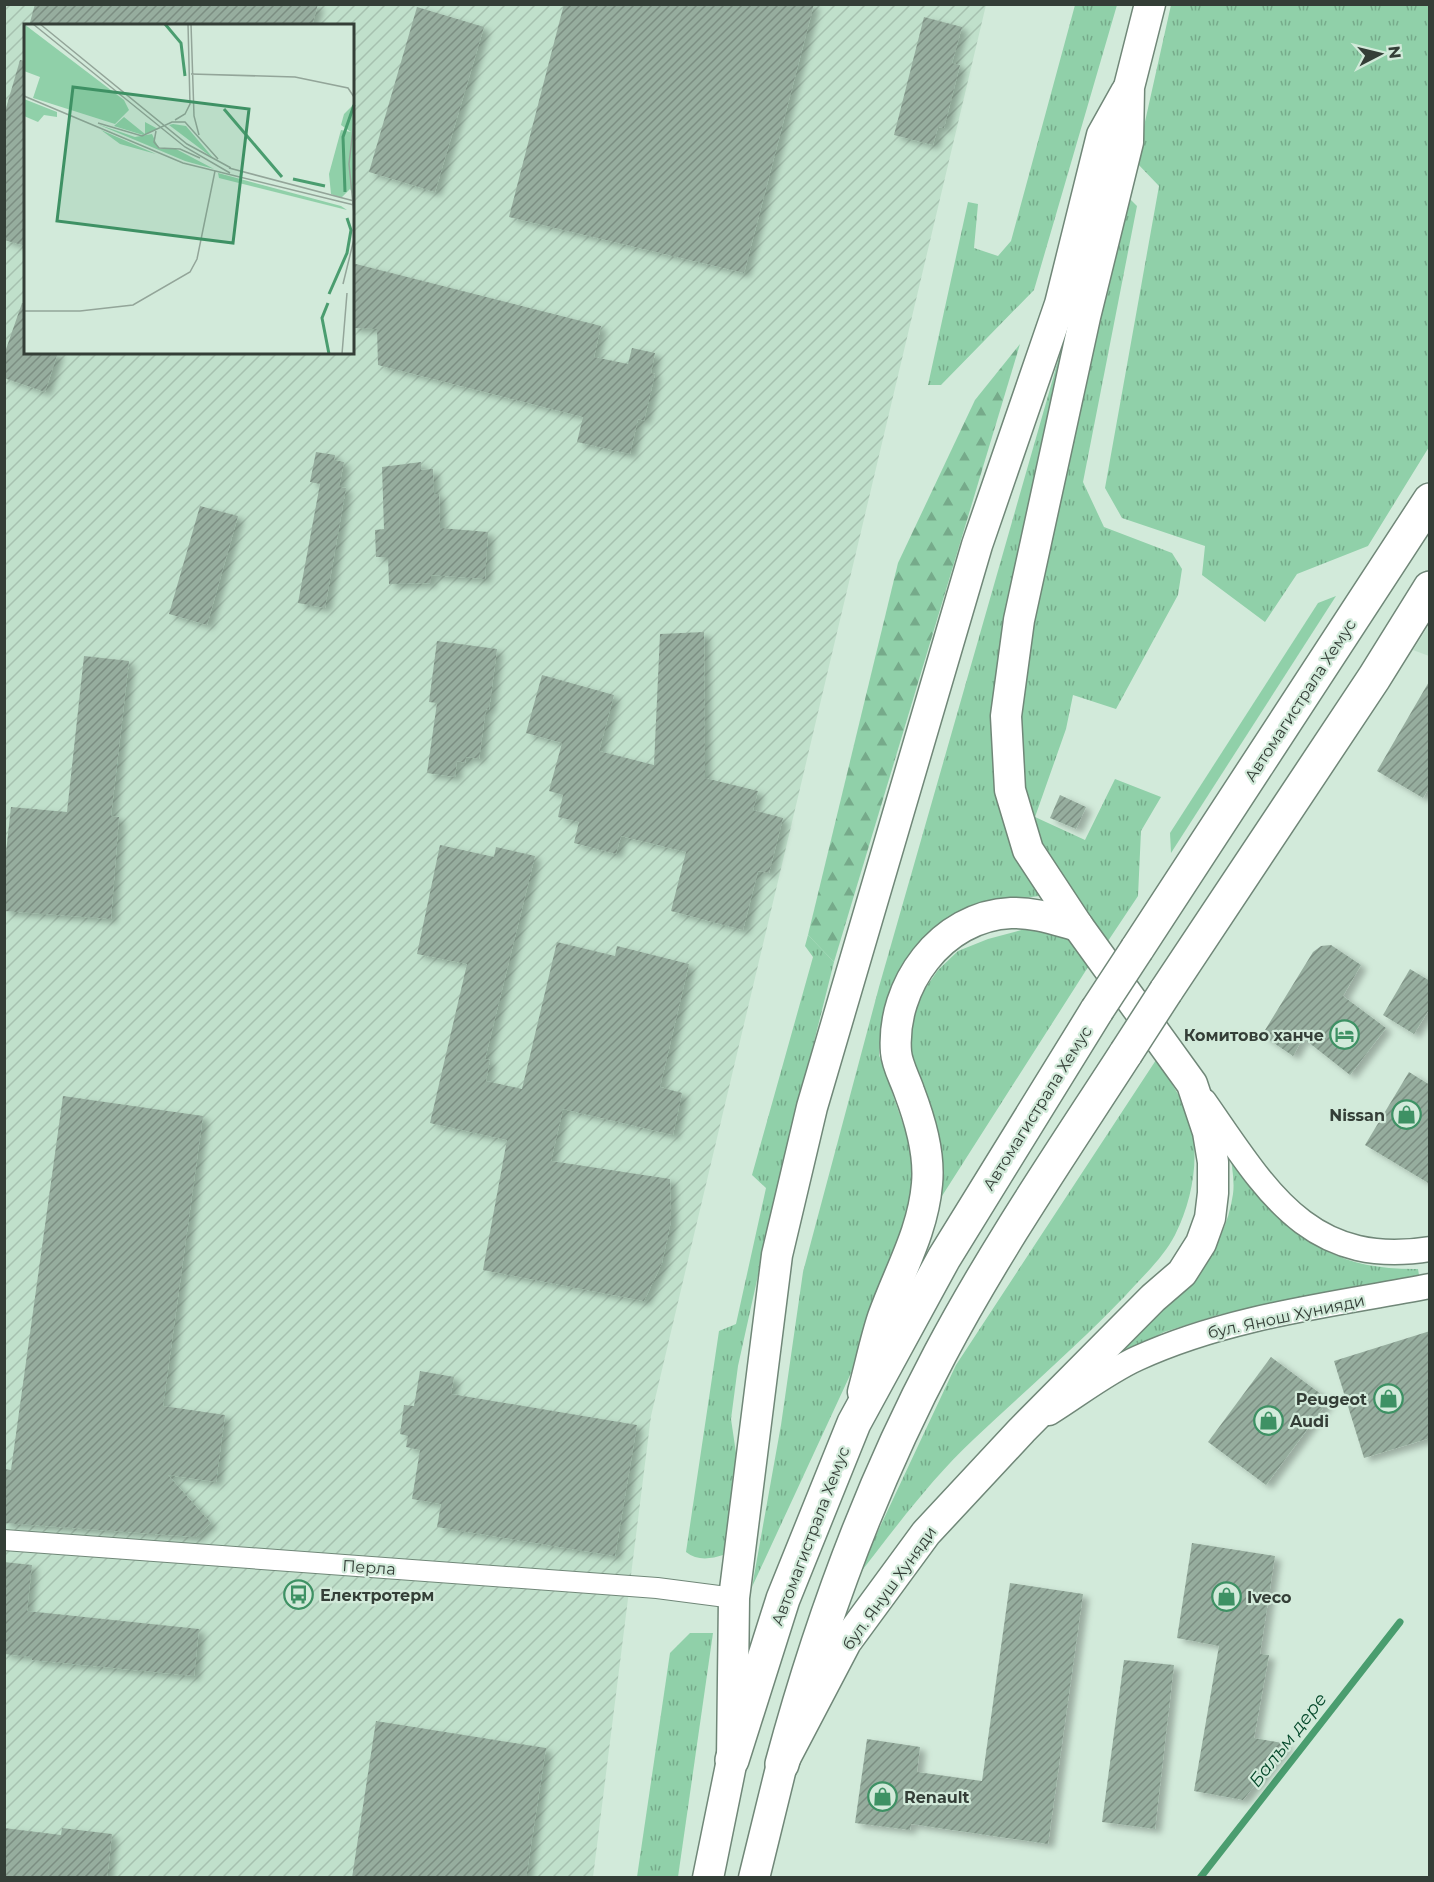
<svg xmlns="http://www.w3.org/2000/svg" width="1434" height="1882" viewBox="0 0 1434 1882" font-family="Montserrat,sans-serif">
<defs>
<pattern id="industrial-furrows" width="10" height="10" patternUnits="userSpaceOnUse" patternTransform="scale(1.5)"><rect width="10" height="10" fill="#c0e0cb"/><path d="M-1 1l2-2M0 10L10 0M9 11l2-2" fill="none" stroke="#a6c1af"/></pattern>
<pattern id="forest-firs" width="22" height="20" patternUnits="userSpaceOnUse" patternTransform="scale(1.5)"><rect width="22" height="20" fill="#90d0a9"/><path d="M5 1l3.5 6h-7zM16 11l3.5 6h-7z" fill="#76aa8a"/></pattern>
<pattern id="park-tufts" width="24" height="20" patternUnits="userSpaceOnUse" patternTransform="scale(1.5)"><rect width="24" height="20" fill="#90d0a9"/><path d="M3 7l-1-3M5 7V3M7 7l1-3M15 17l-1-3M17 17v-4M19 17l1-3" fill="none" stroke="#76aa8a"/></pattern>
<pattern id="building-hatch" width="6" height="6" patternUnits="userSpaceOnUse" patternTransform="scale(1.5)"><rect width="6" height="6" fill="#96ad9e"/><path d="M-1 1l2-2M0 6l6-6M5 7l2-2" fill="none" stroke="#7b8e82"/></pattern>
<filter id="shadow"><feDropShadow dx="6" dy="4" stdDeviation="3" flood-color="#0004"/></filter>
</defs>
<rect width="100%" height="100%" fill="#d2eada"/>
<polygon fill="#c0e0cb" points="1429,625 1429,656 1413,650"/>
<path fill="url(#industrial-furrows)" fill-rule="evenodd" d="M5 5H986L651 1416 593 1877 5 1878ZM26 26H352V352H26Z"/>
<polygon fill="#90d0a9" points="1336,596 1171,853 1170,833 1318,603"/>
<polygon fill="url(#forest-firs)" points="1020,344 834,962 808,935 898,563 975,400"/>
<g fill="url(#park-tufts)">
<polygon points="1075,5 1117,5 1034,290 941,385 928,385 968,202 978,204 974,248 998,256 1011,241"/>
<polygon points="1171,5 1429,5 1429,447 1368,546 1297,574 1265,622 1202,575 1205,546 1122,518 1105,488 1159,186 1136,162"/>
<polygon points="1126,195 1137,206 1083,482 1104,527 1172,553 1182,569 1178,595 1116,709 1073,695 1066,729 1035,817 1085,840 1115,779 1161,797 1141,831 1138,896 1106,944 1037,847 1020,793 1014,712"/>
<polygon points="1076,298 994,714 1047,895 994,902 895,980 882,1020 879,1055 917,1164 910,1220 851,1373 752,1587 781,1425 803,1272 879,987"/>
<polygon points="1025,929 1064,929 1090,964 942,1196 941,1159 910,1064 911,1009 938,970 958,951 988,939"/>
<path d="M808 935 834 962 776 1194 738 1366 731 1419 736 1453 734 1507 723 1555C711 1559 697 1561 686 1552L719 1331 736 1324 766 1188 752 1175 813 957 805 946Z"/>
<path d="M1156 1060C1170 1081 1187 1104 1192 1129 1199 1164 1191 1203 1175 1235 1163 1258 1143 1276 1126 1295 1078 1345 1025 1391 974 1439 930 1480 893 1531 856 1578L956 1365Z"/>
<path d="M1230 1148C1284 1225 1316 1270 1418 1269L1419 1275 1218 1315 1164 1332 1097 1367C1151 1318 1222 1272 1233 1194 1235 1180 1231 1163 1230 1148Z"/>
<polygon points="690,1633 713,1633 678,1877 637,1877 670,1653"/>
</g>
<g fill="none" stroke-linecap="round" stroke-linejoin="round">
<polyline stroke="#4a9d6f" stroke-width="7" points="1200,1878 1400,1622"/>
</g>
<g fill="url(#building-hatch)" filter="url(#shadow)">
<polygon points="35,4 318,4 312,26 29,26"/>
<polygon points="564,4 814,4 744,273 509,217"/>
<polygon points="417,7 484,27 435,192 369,172"/>
<polygon points="924,17 962,27 952,63 960,65 944,128 938,127 933,145 894,135"/>
<polygon points="20,60 26,61 26,246 4,240 4,115"/>
<polygon points="352,263 601,326 594,357 628,364 632,348 655,353 651,373 655,374 644,421 638,419 630,454 577,442 583,417 378,365 377,329 352,328"/>
<polygon points="22,303 26,303 26,352 58,352 45,392 4,378 4,355"/>
<polygon points="316,452 335,455 334,460 344,462 339,487 346,488 325,608 298,603 320,484 310,482"/>
<polygon points="421,462 421,470 433,469 434,494 439,494 440,528 488,532 485,579 431,575 431,583 389,584 388,557 376,557 375,530 384,529 382,467"/>
<polygon points="200,506 238,516 207,625 169,614"/>
<polygon points="704,632 705,778 758,791 753,810 783,818 769,873 758,871 743,930 671,911 686,852 621,836 616,854 574,843 579,822 558,817 563,795 549,791 562,743 526,733 542,675 614,695 599,751 654,765 660,634"/>
<polygon points="437,641 497,649 489,710 486,709 479,759 466,757 465,763 457,761 455,777 427,773 437,703 429,702"/>
<polygon points="84,656 129,661 111,816 119,817 111,919 4,911 4,870 11,807 67,812"/>
<polygon points="1430,680 1430,786 1423,798 1377,771"/>
<polygon points="1060,795 1086,807 1076,829 1050,818"/>
<polygon points="440,845 494,857 496,847 535,856 485,1059 490,1060 486,1081 522,1089 557,942 615,956 617,946 689,964 660,1087 682,1093 673,1135 563,1109 551,1161 670,1179 671,1221 662,1263 644,1301 483,1270 507,1140 430,1123 467,964 417,954"/>
<polygon points="1331,945 1361,965 1343,996 1386,1028 1350,1075 1303,1038 1293,1056 1262,1035 1313,952 1321,946"/>
<polygon points="1410,969 1430,981 1430,1008 1414,1034 1383,1015"/>
<polygon points="1409,1072 1430,1085 1430,1184 1365,1145"/>
<polygon points="63,1096 203,1116 163,1406 225,1415 216,1482 168,1475 211,1523 196,1537 4,1523 4,1469 11,1470"/>
<polygon points="1430,1331 1430,1438 1364,1458 1334,1361"/>
<polygon points="1271,1357 1329,1400 1266,1485 1208,1442"/>
<polygon points="420,1371 454,1377 451,1394 637,1425 615,1556 437,1527 441,1504 412,1499 420,1450 406,1447 408,1436 400,1434 404,1405 414,1406"/>
<polygon points="1192,1543 1275,1556 1260,1654 1269,1655 1254,1738 1288,1744 1243,1800 1194,1791 1219,1646 1177,1638"/>
<polygon points="4,1562 32,1565 27,1611 199,1629 194,1676 32,1660 32,1657 4,1654"/>
<polygon points="1010,1583 1083,1594 1048,1844 911,1824 910,1830 855,1823 867,1739 920,1747 917,1772 982,1781"/>
<polygon points="1124,1660 1174,1665 1155,1829 1102,1822"/>
<polygon points="376,1721 546,1748 526,1878 352,1878"/>
<polygon points="4,1828 61,1835 62,1828 112,1834 107,1878 4,1878"/>
</g>
<g fill="none" stroke-linecap="round" stroke-linejoin="round">
<defs>
<polyline id="minor" points="4,1540 657,1588 734,1598"/>
<g id="tertiary">
<path d="M1204 1101C1265 1188 1308 1269 1430 1249"/>
<path d="M1049 1413C1078 1395 1107 1372 1138 1358 1230 1316 1332 1305 1430 1286"/>
</g>
<g id="primary">
<path d="M863 1392C870 1367 875 1341 883 1317 899 1272 923 1232 927 1184 930 1153 920 1120 909 1091 905 1079 897 1065 896 1052 891 986 941 916 1011 913 1034 912 1056 920 1078 926"/>
<polyline points="708,1878 732,1760 734,1598 777,1255 812,1107 977,545 1060,304 1102,135 1126,92"/>
<polyline points="754,1878 782,1764 846,1642 926,1533 1022,1430 1153,1298 1182,1273 1201,1243 1210,1218 1213,1193 1213,1162 1208,1132 1192,1084 1078,926 1028,850 1010,790 1006,716 1019,620 1085,317 1128,142 1129,87 1150,4"/>
</g>
<g id="motorway">
<polyline points="1137,949 1430,500"/>
<polyline points="1166,991 1374,678 1430,588"/>
<polyline points="732,1760 783,1599 854,1423 944,1258 1097,1010"/>
<path d="M782 1764C820 1623 871 1484 940 1354 995 1250 1062 1152 1126 1053"/>
</g>
</defs>
<use href="#minor" stroke="#708778" stroke-width="22"/>
<use href="#tertiary" stroke="#708778" stroke-width="27"/>
<use href="#primary" stroke="#708778" stroke-width="33"/>
<use href="#motorway" stroke="#708778" stroke-width="36"/>
<use href="#minor" stroke="#fff" stroke-width="20"/>
<use href="#tertiary" stroke="#fff" stroke-width="24"/>
<use href="#primary" stroke="#fff" stroke-width="30"/>
<use href="#motorway" stroke="#fff" stroke-width="33"/>
<defs>
<g id="motorway-bridge">
<polyline points="1097,1010 1137,949"/>
<polyline points="1126,1053 1166,991"/>
</g>
</defs>
<use href="#motorway-bridge" stroke="#708778" stroke-width="36" stroke-linecap="butt"/>
<use href="#motorway-bridge" stroke="#fff" stroke-width="33"/>
</g>
<defs>
<symbol id="hotel-ring" viewBox="-11 -11 22 22"><circle r="9.5" fill="#d2eada" stroke="#3e9164" stroke-width="1.5"/><path d="M-6-4.5h1.5V1H6V5H4.5V3h-9V5H-6ZM-4 0a1.8 1.8 0 1 1 3.6 0ZM.5 0V-2.5h3Q6-2.5 6 0Z" fill="#3e9164"/></symbol>
<symbol id="shop-ring" viewBox="-11 -11 22 22"><circle r="9.5" fill="#d2eada" stroke="#3e9164" stroke-width="1.5"/><path d="M-5-2.5h2.3a2.7 3.5 0 0 1 5.4 0H5L5.5 6h-11ZM-1.5-2.5h3a1.5 2.3 0 0 0-3 0Z" fill="#3e9164"/></symbol>
<symbol id="bus-ring" viewBox="-11 -11 22 22"><circle r="9.5" fill="#d2eada" stroke="#3e9164" stroke-width="1.5"/><path d="M-5-6H5V4H4V6H2V4H-2V6H-4V4H-5ZM-3.5-4V0h7V-4ZM-3.5 1.2v1.5H-2V1.2ZM2 1.2v1.5H3.5V1.2Z" fill="#3e9164"/></symbol>
</defs>
<g fill-rule="evenodd">
<use href="#hotel-ring" x="1328" y="1018" width="33" height="33"/>
<use href="#shop-ring" x="1390" y="1098" width="33" height="33"/>
<use href="#shop-ring" x="1372" y="1382" width="33" height="33"/>
<use href="#shop-ring" x="1252" y="1404" width="33" height="33"/>
<use href="#bus-ring" x="282" y="1578" width="33" height="33"/>
<use href="#shop-ring" x="1210" y="1580" width="33" height="33"/>
<use href="#shop-ring" x="866" y="1780" width="33" height="33"/>
</g>
<g text-anchor="middle" stroke-width="4.5" stroke-linejoin="round" paint-order="stroke">
<g font-size="16" fill="#343e37" stroke="#d2eada">
<text transform="translate(1300 700) rotate(-57)" y="6">Автомагистрала Хемус</text>
<text transform="translate(1037 1108) rotate(-58)" y="6">Автомагистрала Хемус</text>
<text transform="translate(1286 1316) rotate(-12)" y="6">бул. Янош Хунияди</text>
<text transform="translate(810 1536) rotate(-69)" y="6">Автомагистрала Хемус</text>
<text transform="translate(369 1567) rotate(4)" y="6">Перла</text>
<text transform="translate(889 1588) rotate(-54)" y="6">бул. Януш Хуняди</text>
</g>
<g font-size="16" font-weight="bold" fill="#343e37" stroke="#d2eada" text-anchor="start">
<text x="1324" y="1041" text-anchor="end">Комитово ханче</text>
<text x="1385" y="1121" text-anchor="end">Nissan</text>
<text x="1367" y="1405" text-anchor="end">Peugeot</text>
<text x="1290" y="1427">Audi</text>
<text x="320" y="1601">Електротерм</text>
<text x="1247" y="1603">Iveco</text>
<text x="904" y="1803">Renault</text>
</g>
<g font-size="18" font-style="italic" fill="#05492b" stroke="#d2eada">
<text transform="translate(1288 1740) rotate(-52)" y="6">Балъм дере</text>
</g>
</g>
<g transform="translate(24 24)">
<rect width="330" height="330" fill="#d2eada"/>
<path d="M330 80V172L326 165 317 174 307 170 305 150 317 106 327 108 317 101 320 90Z" fill="#90d0a9"/>
<path d="M77 106 132 130 96 120Z" fill="#90d0a9"/>
<path d="M0 0 100 76 105 86 91 100 9 74 16 53 0 47ZM0 75 33 88V93L20 91 14 98 0 92ZM100 93 121 110V98L134 105 119 111 64 94 90 102ZM73 100 111 113 128 110 135 125H152L190 145 161 137ZM149 100 162 102 190 135 145 101ZM194 149 317 182 323 186 195 154Z" fill="#90d0a9"/>
<path fill="none" stroke="#4a9d6f" stroke-width="3" d="M141 0 157 19 161 52M200 85 258 153M269 155 301 162M321 168 319 113 330 81M305 270 323 229 327 206 323 194M304 279 298 294 305 330"/>
<path fill="none" stroke="#93a599" stroke-width="1.5" d="M9 0 161 123 206 149M16 0 163 120 207 144M167 0 170 92 175 111M167 50 271 53 324 64 330 73M0 72 159 139 330 181M151 96 161 90 166 80 164 0M330 97 325 140 330 190M74 99 118 112 148 98H161L194 135M132 107 130 118 135 124 156 125 176 134M330 120V165M205 144 330 177M319 260 330 215M0 287H56L109 281 166 248 173 235 191 147M318 330 323 269"/>
<path fill="#3e9164" fill-opacity="0.15" stroke="#3e9164" stroke-width="3" d="M49 63 225 85 209 219 33 197Z"/>
<rect width="330" height="330" fill="none" stroke="#343e37" stroke-width="3"/>
</g>
<rect width="1434" height="1882" fill="none" stroke="#343e37" stroke-width="12"/>
<g transform="translate(1380 54) rotate(83)" stroke="#d2eada" stroke-width="4.5" paint-order="stroke">
<path d="M0-4.5L10 22L0 15L-10 22Z" fill="#343e37"/>
<text y="-9" font-size="16" font-weight="bold" text-anchor="middle" fill="#343e37">N</text>
</g>
</svg>
